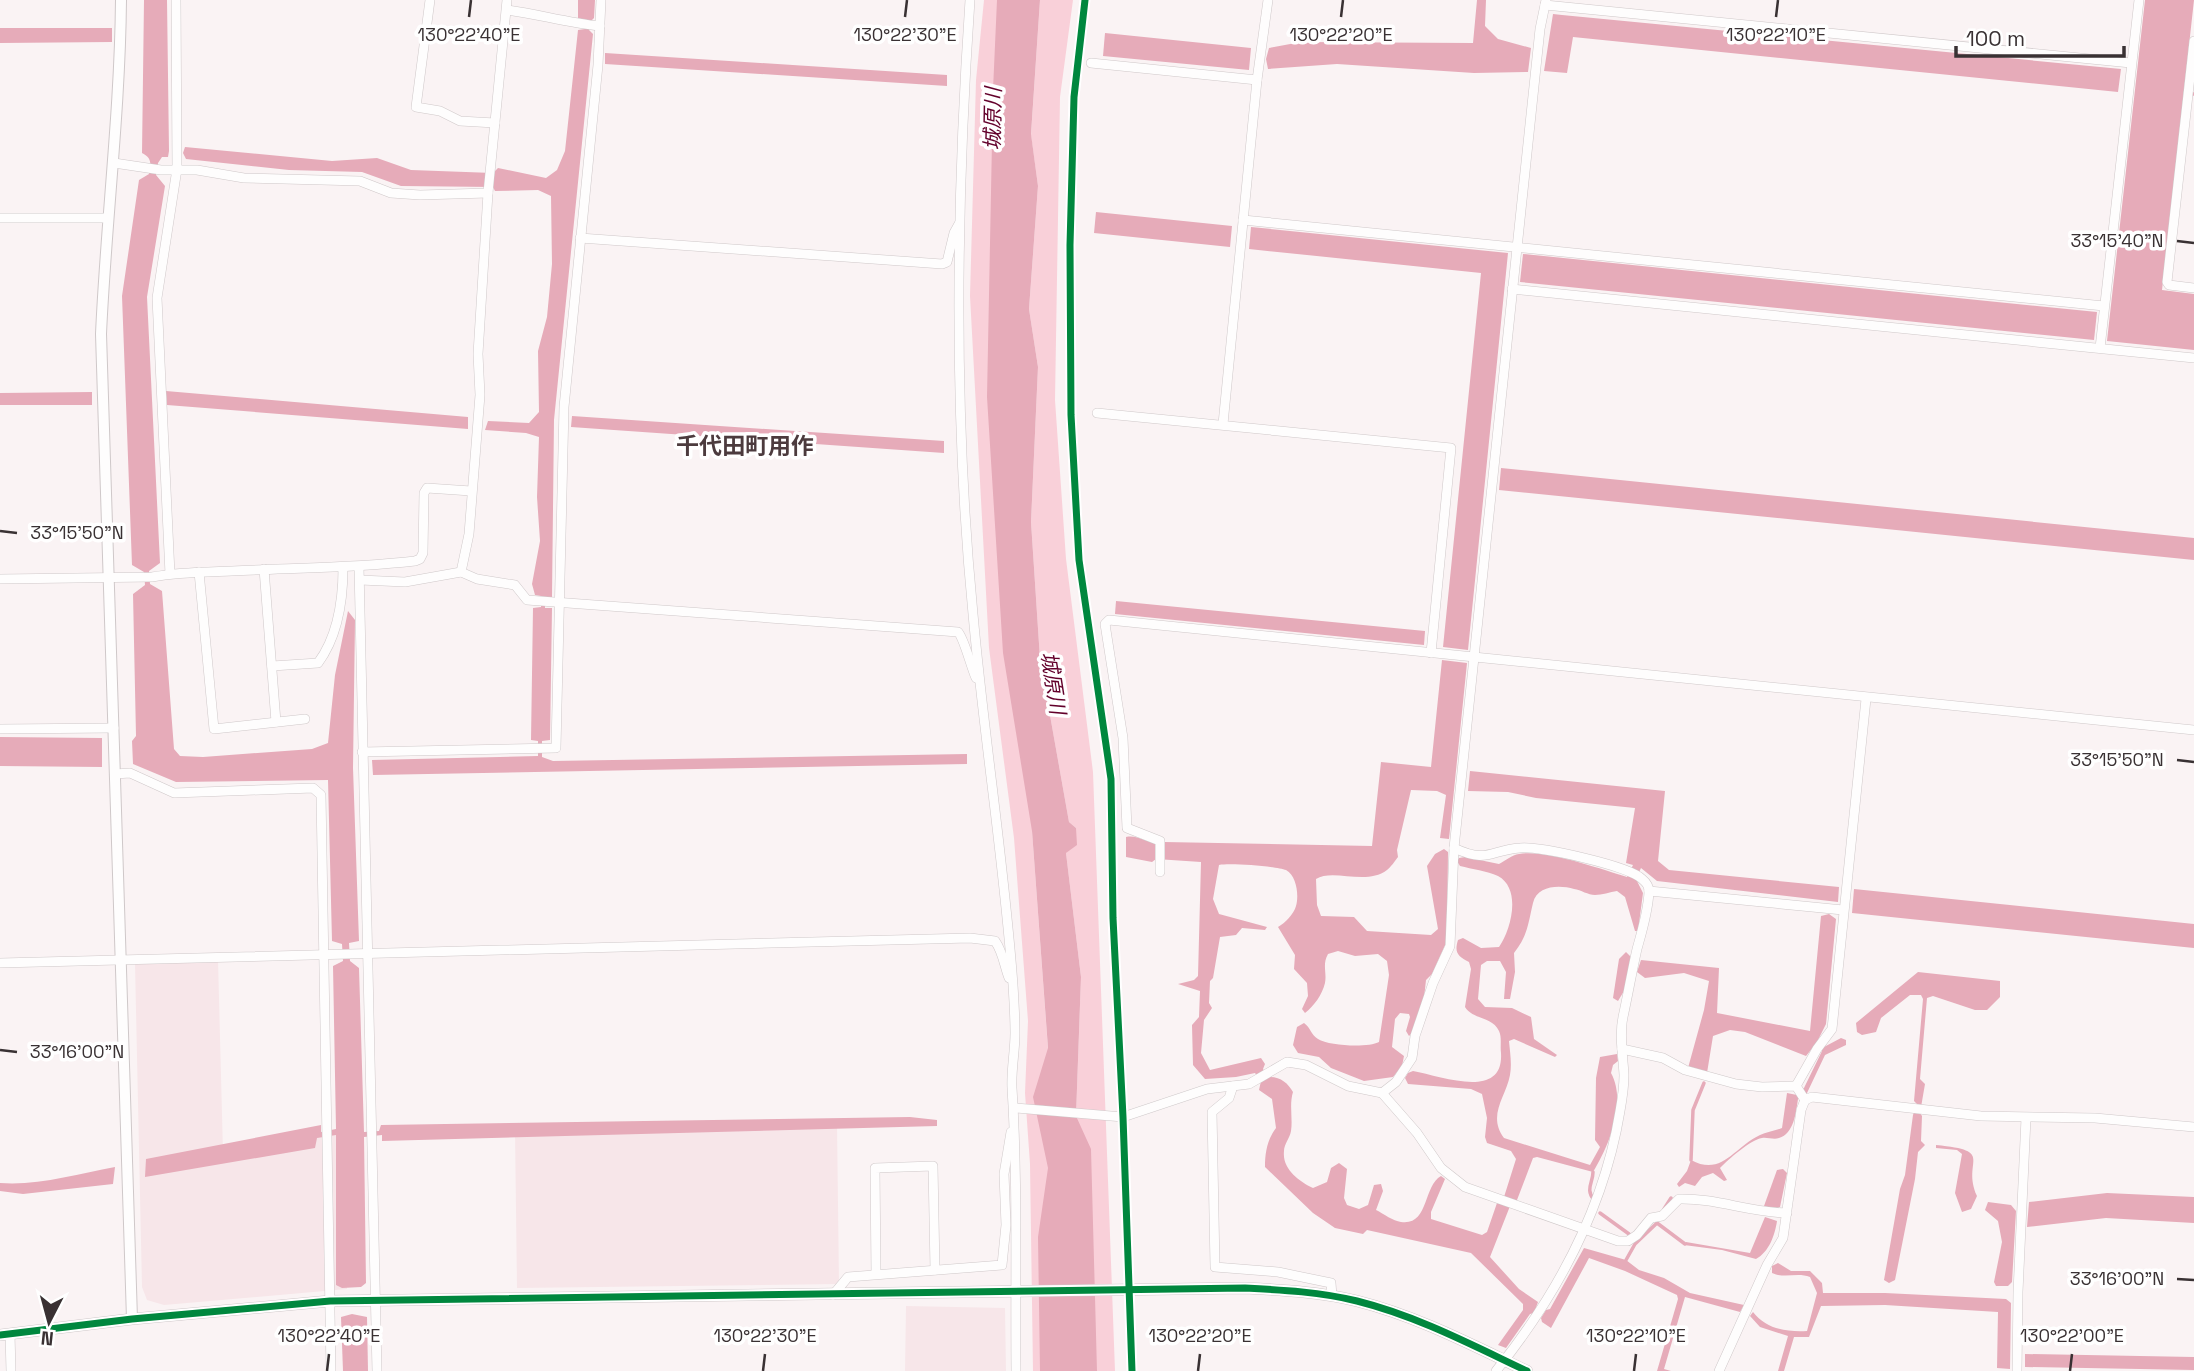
<svg xmlns="http://www.w3.org/2000/svg" width="2194" height="1371" viewBox="0 0 2194 1371" font-family="'Space Grotesk','Noto Sans JP',sans-serif">
<rect width="100%" height="100%" fill="#faf3f4"/>
<g fill="#f7e6e9">
<polygon points="218,960 223,1153 347,1131 347,1289 164,1305 147,1300 142,1287 135,964"/>
<polygon points="837,1124 839,1284 517,1288 515,1131"/>
<polygon points="906,1306 1005,1308 1006,1371 905,1371"/>
</g>
<g fill="#f9d0d9">
<polygon points="984,0 1007,0 1034,786 1032,831 1048,1049 1063,1371 1033,1371 1030,1164 1025,1093 1028,1021 1014,838 989,648 970,296 976,80"/>
<polygon points="1040,0 1073,0 1060,97 1055,400 1066,559 1093,772 1115,1371 1091,1371 1076,1116 1081,977 1066,853 1076,828 1069,822 1040,659 1031,522 1038,367 1029,309 1038,186 1031,135"/>
</g>
<g fill="#e6abb9">
<path d="M144 0H167L169 151 168 157H162L158 163 156 175 165 186 147 297 160 563 149 571 150 584 162 591 174 749 180 756 203 757 312 749 328 743 335 675 348 611 355 620 353 768 359 941 349 943 350 961 359 968 364 1132 379 1131 381 1125 910 1117 937 1120V1126L382 1141V1135L364 1137 366 1283 361 1287 342 1288 336 1285V1135L317 1138 315 1148 145 1177 146 1159 321 1125V1132L336 1129 333 966 343 961 342 944 332 941 328 780 176 782 133 764 132 741 136 736 133 594 145 585 144 572 132 565 122 296 139 180 149 174C151 163 152 158 142 153Z"/>
<polygon points="578,0 595,0 594,18 590,22 589,30 593,34 554,420 552,597 545,598 545,608 552,608 550,740 542,741 542,757 553,761 967,754 967,764 373,775 372,760 538,756 538,741 531,740 533,608 541,607 541,596 535,595 532,584 540,541 537,497 539,437 526,433 485,430 488,421 529,423 539,412 538,351 547,317 552,264 551,196 538,190 495,191 493,187 401,186 362,172 289,170 186,159 183,153 185,147 332,161 377,158 411,170 493,173 498,168 546,178 557,170 565,151 578,30 585,29 586,22 578,20"/>
<polygon points="997,0 1040,0 1031,134 1038,186 1029,309 1038,367 1031,522 1040,659 1069,822 1076,828 1077,845 1066,853 1081,977 1076,1116 1091,1149 1097,1371 1040,1371 1038,1237 1048,1168 1033,1097 1048,1048 1032,831 1003,653 987,397 993,90"/>
<polygon points="1477,0 1486,0 1485,26 1498,39 1531,48 1528,72 1474,73 1337,64 1268,69 1266,59 1269,48 1301,42 1473,43"/>
<polygon points="2145,0 2194,0 2162,290 2194,294 2194,350 2107,341"/>
<polygon points="1553,14 1562,15 2121,69 2118,92 1573,37 1567,73 1544,71"/>
<polygon points="0,28 112,28 112,42 0,43"/>
<polygon points="1105,33 1251,48 1249,70 1103,56"/>
<polygon points="605,53 947,75 947,86 605,64"/>
<polygon points="1096,212 1232,226 1230,247 1094,233"/>
<polygon points="1251,227 1508,253 1468,650 1443,647 1481,273 1249,249"/>
<polygon points="1523,254 2097,312 2094,340 1520,282"/>
<polygon points="166,391 468,417 468,429 167,405"/>
<polygon points="92,392 92,405 0,405 0,393"/>
<polygon points="572,416 944,441 944,453 571,427"/>
<polygon points="1501,468 2194,538 2194,560 1499,490"/>
<polygon points="1116,601 1425,631 1424,645 1115,614"/>
<path d="M1442 660 1467 663 1449 839 1440 838 1446 795 1437 791 1411 790 1397 850 1398 857C1395 861 1391 867 1387 870 1366 886 1333 868 1316 879L1317 905 1321 916 1354 917 1367 931 1431 935 1438 929 1427 866 1435 854 1444 849 1448 852 1447 941 1432 974 1426 980 1424 998 1412 1033 1409 1036 1406 1031 1410 1017 1409 1014 1400 1013 1395 1019 1392 1047 1404 1056 1402 1066 1393 1077 1364 1081 1331 1068 1319 1057 1298 1053 1293 1045 1297 1027 1304 1023C1311 1028 1311 1035 1318 1039 1329 1046 1368 1048 1379 1042L1389 975 1387 961 1378 954 1355 956 1338 951 1328 954C1322 965 1327 972 1325 983 1322 995 1314 1006 1305 1013L1302 1009 1308 996 1307 983 1294 969 1295 955 1278 927C1285 923 1294 914 1296 906 1299 896 1297 876 1286 870 1276 866 1230 863 1219 865L1213 899 1219 914 1267 927 1265 930 1242 928 1236 935 1220 937 1213 978 1210 981 1209 1003 1212 1008 1204 1020 1201 1053 1210 1070 1261 1058 1265 1064 1263 1069 1268 1077C1280 1076 1288 1083 1293 1092 1289 1105 1293 1118 1291 1131 1290 1138 1284 1144 1284 1151 1282 1169 1299 1181 1313 1188L1327 1182 1331 1168 1339 1163 1347 1169 1344 1198 1347 1205 1359 1209 1368 1205 1374 1185 1381 1184 1383 1191 1376 1210C1384 1214 1393 1221 1401 1222 1429 1226 1423 1186 1441 1176L1445 1179 1431 1212V1219L1482 1235 1487 1232 1497 1203 1504 1197 1516 1159 1511 1151 1487 1143 1485 1137 1487 1118 1482 1094 1471 1089 1408 1084 1405 1078 1408 1073 1413 1071C1441 1076 1504 1101 1501 1053 1500 1046 1502 1037 1499 1031 1492 1016 1473 1020 1465 1007L1471 969 1469 962C1458 956 1454 953 1458 940L1463 938 1481 948 1499 947C1511 930 1522 889 1498 876 1487 871 1472 869 1460 866L1457 861 1459 858 1465 857 1499 864C1505 861 1512 855 1519 854 1545 849 1601 869 1627 877L1633 865 1626 863 1635 808 1536 798 1508 792 1468 791 1470 771 1665 791 1658 861 1669 870 1839 887 1838 902 1657 881 1641 868 1636 879 1643 893 1638 931H1635L1625 897 1617 891C1610 892 1602 895 1595 895 1588 895 1581 890 1574 889 1560 885 1537 885 1533 903 1528 924 1528 935 1514 953L1515 972 1510 999H1504L1506 972 1500 961H1487L1481 965 1478 999 1485 1007 1512 1008 1531 1017 1534 1039 1557 1055 1555 1057 1514 1039 1509 1041C1510 1052 1512 1064 1510 1075 1506 1097 1487 1115 1504 1138L1590 1165 1600 1147 1595 1140 1596 1078 1600 1057 1617 1054 1618 1061 1613 1065 1611 1073C1627 1102 1609 1146 1593 1172L1537 1157 1533 1158 1517 1200 1512 1201 1490 1257 1519 1289 1538 1302 1534 1313 1530 1314 1506 1348 1498 1345 1523 1310V1304L1471 1253 1367 1230 1363 1234 1335 1228 1313 1213 1265 1167C1265 1153 1267 1140 1276 1128L1272 1099 1259 1090 1261 1081 1255 1073 1236 1077 1205 1079 1193 1065 1192 1025 1199 1017 1200 991 1178 984 1194 980 1198 976 1201 862 1156 859 1152 862 1126 857V837C1139 834 1150 846 1164 842L1372 846 1381 762 1431 767Z"/>
<polygon points="0,737 102,738 102,767 0,766"/>
<polygon points="1854,889 2194,924 2194,948 1852,913"/>
<path d="M1829 914 1836 919 1826 1024 1817 1042 1824 1047 1841 1038 1846 1040V1045L1825 1055 1807 1093 1798 1099C1796 1112 1794 1134 1779 1138 1774 1140 1767 1137 1762 1138 1750 1140 1729 1159 1720 1168L1727 1180 1724 1181 1713 1173 1702 1177 1695 1186 1685 1183 1679 1187 1677 1184 1687 1171 1691 1160C1722 1177 1734 1147 1760 1135 1766 1132 1775 1131 1782 1128L1787 1093 1797 1095 1804 1088 1822 1051 1814 1046 1806 1056 1745 1032 1730 1030 1713 1036 1707 1073 1688 1068 1704 1010 1709 981 1684 973 1645 978 1637 972 1641 960 1719 968 1717 1013 1810 1031 1821 916Z"/>
<polygon points="1626,952 1631,957 1627,986 1618,1001 1613,998 1619,959"/>
<polygon points="1918,972 2000,981 2000,997 1987,1010 1975,1010 1933,996 1927,998 1920,1079 1925,1084 1920,1113 1922,1116 1921,1141 1925,1145 1918,1152 1915,1179 1895,1280 1889,1283 1884,1280 1900,1189 1905,1175 1913,1115 1917,1104 1914,1101 1923,999 1921,995 1910,995 1881,1018 1876,1032 1862,1035 1857,1032 1856,1023"/>
<path d="M1936 1145C1997 1151 1961 1160 1977 1196L1971 1209 1962 1212 1955 1193 1962 1154 1957 1150 1936 1148Z"/>
<path d="M115 1167 113 1184 23 1194 0 1191V1183C37 1186 77 1174 115 1167Z"/>
<polygon points="1783,1169 1787,1173 1780,1207 1773,1209 1764,1206 1777,1170"/>
<polygon points="2107,1193 2194,1197 2194,1223 2106,1218 2027,1227 2029,1202"/>
<polygon points="1988,1202 2011,1205 2016,1211 2012,1282 2008,1286 1996,1286 1994,1282 2002,1242 1998,1221 1985,1210"/>
<path d="M1765 1217 1777 1221C1775 1235 1769 1252 1756 1259L1722 1250 1684 1245 1686 1242 1750 1253Z"/>
<polygon points="1584,1248 1626,1260 1639,1270 1664,1278 1690,1293 1744,1305 1740,1312 1685,1297 1664,1369 1671,1371 1657,1371 1678,1299 1677,1295 1625,1271 1589,1258 1551,1328 1542,1322 1541,1318 1546,1310 1550,1309"/>
<path d="M1778 1263 1791 1271H1810L1822 1283 1823 1293H1885L2006 1299 2011 1303 2010 1369 1997 1368 1998 1312 1885 1305 1821 1306 1809 1337H1794L1784 1371H1778L1788 1336 1760 1327 1750 1316 1753 1312C1766 1329 1786 1332 1807 1331L1817 1293 1810 1277C1797 1272 1785 1279 1772 1273V1266Z"/>
<polygon points="352,1314 367,1317 368,1371 343,1371 341,1317"/>
<polygon points="2025,1354 2194,1357 2194,1370 2025,1367"/>
</g>
<g fill="none" stroke-linecap="round" stroke-linejoin="round">
<g stroke="#e6abb9" stroke-width="3.5">
<polyline points="2193,94 2194,94"/>
<polyline points="1691,1160 1693,1110 1704,1083"/>
<path d="M1593 1172C1593 1183 1585 1189 1594 1200"/>
<polyline points="1664,1209 1671,1198"/>
<polyline points="1600,1213 1629,1234"/>
<polyline points="1626,1260 1635,1244 1657,1223 1685,1244"/>
</g>
<defs>
<g id="minor">
<polyline points="430,0 416,107 440,111 460,121 495,123"/>
<path d="M970 0C956 204 953 410 973 614 984 738 1004 861 1013 985 1014 1001 1015 1017 1015 1033 1015 1052 1011 1070 1012 1088 1018 1182 1015 1277 1016 1371"/>
<polyline points="1545,5 2131,63"/>
<path d="M507 10C538 14 568 23 600 26"/>
<polyline points="2194,41 2167,282 2169,285 2194,288"/>
<polyline points="1091,63 1257,80"/>
<polyline points="114,163 161,170 197,170 244,178 360,181 391,193 420,195 488,193"/>
<polyline points="0,218 108,218"/>
<polyline points="1243,220 2104,306"/>
<polyline points="580,238 942,264 947,262 954,233 959,224"/>
<polyline points="1512,289 2194,358"/>
<polyline points="2100,348 2139,0"/>
<polyline points="1097,413 1451,448 1431,653"/>
<polyline points="1223,424 1257,80 1268,0"/>
<polyline points="359,567 377,1371"/>
<polyline points="264,569 276,722"/>
<polyline points="199,572 214,729 305,719"/>
<polyline points="461,572 469,534 480,395 478,354 488,193 507,0"/>
<polyline points="170,574 157,298 177,169 176,0"/>
<path d="M0 579 152 577C179 572 205 572 232 571 293 568 354 568 415 561L420 559 423 553 424 493 427 488 471 491"/>
<path d="M360 580 405 582 461 572 477 579 515 585 527 600 958 632C964 638 971 667 976 678"/>
<path d="M272 666 318 663C338 636 343 600 343 568"/>
<polyline points="0,729 114,728"/>
<polyline points="362,752 556,748 564,407 598,65 601,0"/>
<polyline points="115,774 130,773 174,793 313,788 321,795 331,1371"/>
<path d="M1454 848C1488 864 1490 850 1520 848 1539 846 1630 866 1642 879 1647 883 1649 886 1649 892 1648 912 1642 931 1637 949 1632 971 1628 994 1623 1017 1619 1036 1623 1055 1624 1075 1624 1086 1622 1100 1620 1111 1604 1209 1557 1295 1496 1371"/>
<polyline points="1160,872 1160,841 1127,828 1123,738 1105,624 1109,620 2194,730"/>
<polyline points="1649,891 1843,910"/>
<path d="M0 963 970 938 995 941C1003 952 1004 965 1009 978"/>
<polyline points="1622,1049 1663,1058 1685,1070 1736,1084 1762,1087 1796,1086 1805,1100 1812,1097 1981,1116 2095,1118 2194,1127"/>
<polyline points="1233,1086 1229,1098 1212,1112 1215,1267 1278,1272 1331,1283 1332,1296"/>
<polyline points="1796,1086 1817,1049 1832,1029 1866,699"/>
<polyline points="1382,1093 1396,1082 1412,1058 1415,1036 1433,983 1450,946 1454,848 1540,29 1546,0"/>
<path d="M1015 1108 1123 1117 1207 1089 1249 1084 1287 1062 1306 1065 1348 1086 1382 1093 1417 1133 1441 1168 1465 1187 1618 1241H1628L1637 1235 1651 1218 1662 1216 1679 1199C1716 1198 1748 1212 1787 1213"/>
<polyline points="876,1274 875,1168 933,1166 935,1270"/>
<polyline points="833,1295 848,1277 1002,1265 1006,1225 1004,1174 1011,1132"/>
<polyline points="10,1334 11,1371"/>
<polyline points="1719,1371 1767,1265 1783,1238 1801,1110 1805,1100"/>
<polyline points="2017,1371 2018,1292 2026,1118"/>
</g>
<g id="tertiary">
<path d="M121 0C120 112 106 222 101 334L132 1319"/>
<path d="M0 1335 132 1319 330 1301 1245 1288C1283 1290 1321 1292 1357 1301 1417 1316 1472 1345 1527 1371"/>
</g>
</defs>
<use href="#minor" stroke="#cfc8c9" stroke-width="10"/>
<use href="#tertiary" stroke="#cfc8c9" stroke-width="12"/>
<use href="#minor" stroke="#fefdfd" stroke-width="9"/>
<use href="#tertiary" stroke="#fefdfd" stroke-width="10"/>
<defs>
<g id="cycleway">
<polyline points="1085,0 1074,97 1070,245 1071,415 1079,560 1111,779 1113,918 1123,1117 1132,1371"/>
<path d="M0 1335 132 1319 330 1301 1245 1288C1283 1290 1321 1292 1357 1301 1417 1316 1472 1345 1527 1371"/>
</g>
</defs>
<use href="#cycleway" stroke="#fff" stroke-width="11"/>
<use href="#cycleway" stroke="#00873e" stroke-width="7"/>
</g>
<path fill="none" stroke="#393133" stroke-width="2.5" d="M469 17 471 0M905 17 907 0M1341 17 1343 0M1776 17 1778 0M2177 241 2194 243M0 531 17 533M2177 760 2194 762M0 1050 17 1052M2177 1279 2194 1280M327 1371 329 1354M763 1371 765 1354M1198 1371 1200 1354M1634 1371 1636 1354M2070 1371 2072 1354"/>
<g text-anchor="middle" stroke-width="7" stroke-linejoin="round" paint-order="stroke">
<g font-size="21" font-style="italic" fill="#63002b" stroke="#fff">
<text transform="translate(993 119) rotate(-89)" y="7">城原川</text>
<text transform="translate(1053 683) rotate(81)" y="7">城原川</text>
</g>
<g font-size="23" font-weight="bold" fill="#4c3b3e" stroke="#fff">
<text x="745" y="454">千代田町用作</text>
</g>
</g>
<g font-size="18" text-anchor="middle" fill="#393133" stroke="#fff" stroke-width="7" stroke-linejoin="round" paint-order="stroke">
<text x="469" y="41">130°22'40"E</text>
<text x="905" y="41">130°22'30"E</text>
<text x="1341" y="41">130°22'20"E</text>
<text x="1776" y="41">130°22'10"E</text>
<text x="2117" y="247">33°15'40"N</text>
<text x="77" y="539">33°15'50"N</text>
<text x="2117" y="766">33°15'50"N</text>
<text x="77" y="1058">33°16'00"N</text>
<text x="2117" y="1285">33°16'00"N</text>
<text x="329" y="1342">130°22'40"E</text>
<text x="765" y="1342">130°22'30"E</text>
<text x="1200" y="1342">130°22'20"E</text>
<text x="1636" y="1342">130°22'10"E</text>
<text x="2072" y="1342">130°22'00"E</text>
</g>
<g transform="translate(49 1322) rotate(186)" stroke="#ffffff" stroke-width="5" paint-order="stroke">
<path d="M0-5L12 26L0 18L-12 26Z" fill="#393133"/>
<text y="-10" font-size="19" font-weight="bold" text-anchor="middle" fill="#393133">N</text>
</g>
<path d="M1956 46v10h168v-10" fill="none" stroke="#393133" stroke-width="3.5"/>
<text x="1966" y="46" font-size="21" fill="#393133" stroke="#ffffff" stroke-width="5" paint-order="stroke">100 m</text>
</svg>
